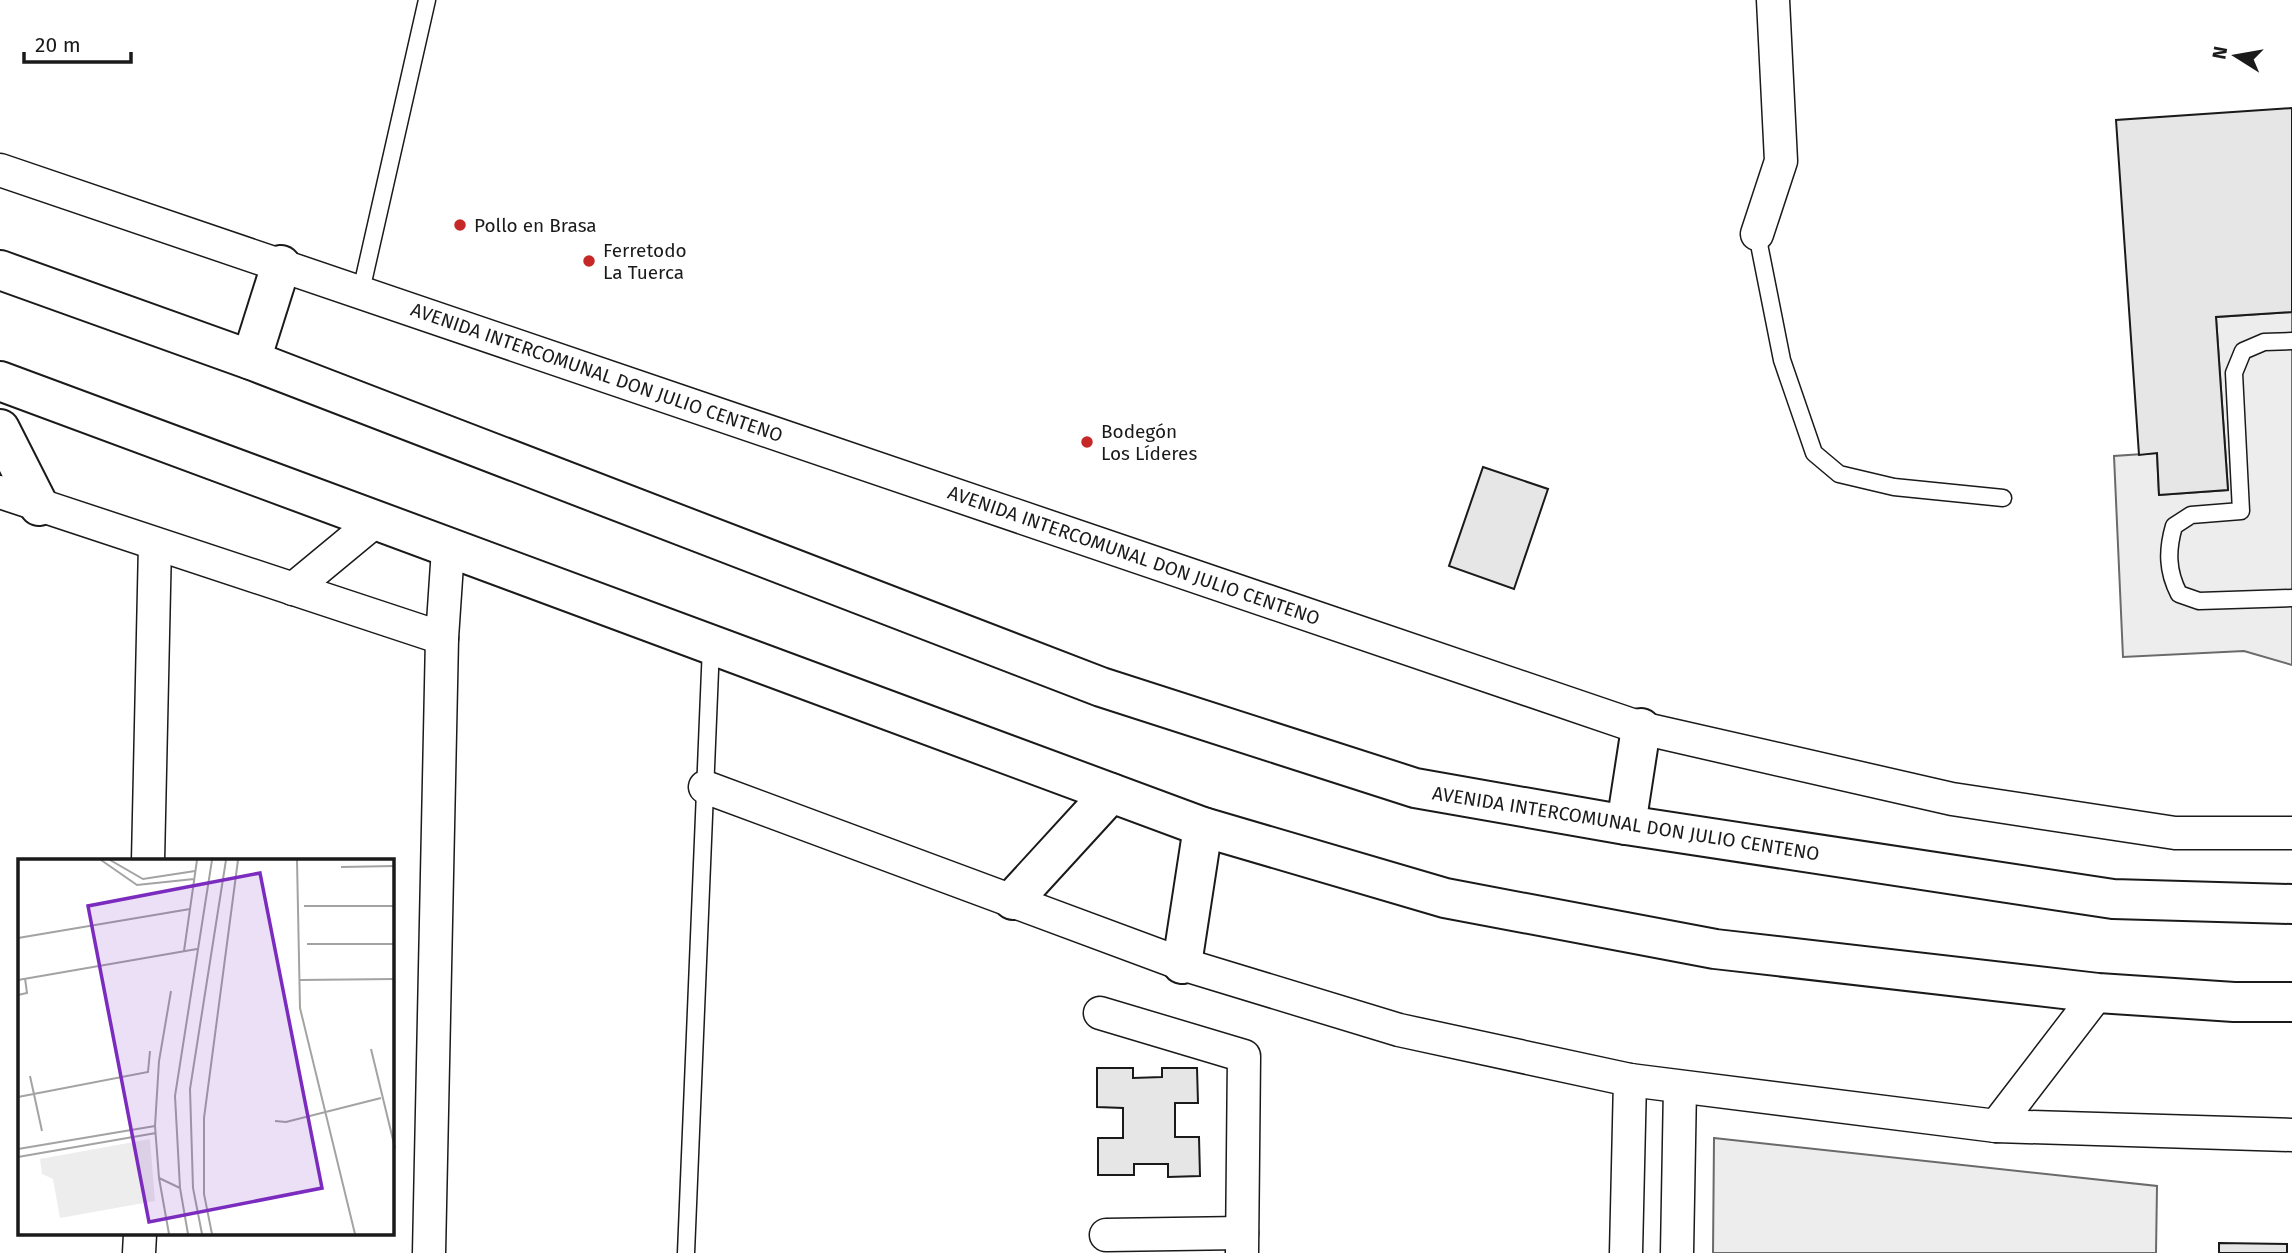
<svg xmlns="http://www.w3.org/2000/svg" width="2292" height="1253" viewBox="0 0 2292 1253" font-family="'Fira Sans',sans-serif">
<rect width="100%" height="100%" fill="#fff"/>
<g fill="#ededed" stroke="#6a6a6a" stroke-width="2">
<polygon points="2292,312 2292,665 2244,651 2123,657 2114,456 2157,453 2159,495 2228,490 2216,317"/>
<polygon points="1714,1138 2157,1186 2156,1253 1713,1253"/>
</g>
<g fill="#e6e6e6" stroke="#1a1a1a" stroke-width="2">
<polygon points="2292,108 2292,312 2216,317 2228,490 2159,495 2157,453 2139,455 2116,120"/>
<polygon points="1483,467 1548,489 1514,589 1449,566"/>
<polygon points="1097,1068 1133,1068 1133,1078 1162,1077 1162,1068 1197,1068 1198,1103 1175,1103 1175,1137 1199,1137 1200,1176 1168,1177 1168,1164 1134,1164 1134,1175 1098,1175 1098,1138 1123,1138 1123,1108 1097,1107"/>
<polygon points="2219,1243 2287,1244 2287,1253 2219,1253"/>
</g>
<g fill="none" stroke-linecap="round" stroke-linejoin="round">
<defs>
<g id="service">
<polyline points="1757,234 1782,360 1814,453 1839,474 1894,487 2003,498"/>
<polyline points="361,291 427,0"/>
<path d="M2292 341 2264 342 2243 351 2234 373 2241 511 2191 515 2174 526C2167 550 2167 571 2179 594L2199 601 2292 598"/>
<polyline points="686,1253 711,646"/>
</g>
<g id="minor">
<polyline points="0,170 1641,728 1952,799 2175,833 2292,833"/>
<polyline points="1757,234 1781,161 1773,0"/>
<polyline points="0,492 442,638"/>
<polyline points="293,589 374,522"/>
<polyline points="705,787 1182,964 1399,1030 1630,1080 1996,1126 2098,993"/>
<polyline points="148,861 155,544"/>
<polyline points="1100,1013 1244,1056 1242,1253"/>
<polyline points="1996,1126 2292,1135"/>
<polyline points="1106,1235 1242,1233"/>
<polyline points="139,1253 140,1234"/>
<polyline points="429,1253 442,638 448,549"/>
<polyline points="1626,1253 1630,1080"/>
<polyline points="1677,1253 1680,1087"/>
</g>
<g id="primary">
<polyline points="0,270 251,360 1101,687 1415,788 1626,825 2113,899 2292,904"/>
<polyline points="251,360 281,265"/>
<polyline points="0,381 1203,827 1445,898 1715,949 2098,993 2234,1002 2292,1002"/>
<polyline points="0,429 39,506"/>
<polyline points="1626,825 1641,728"/>
<polyline points="1013,900 1111,793"/>
<polyline points="1182,964 1203,827"/>
</g>
</defs>
<use href="#service" stroke="#1a1a1a" stroke-width="19"/>
<use href="#minor" stroke="#1a1a1a" stroke-width="35"/>
<use href="#primary" stroke="#1a1a1a" stroke-width="42"/>
<use href="#service" stroke="#fff" stroke-width="16"/>
<use href="#minor" stroke="#fff" stroke-width="32"/>
<use href="#primary" stroke="#fff" stroke-width="38"/>
</g>
<g fill="#c62828" stroke="#fff" stroke-width="2.5">
<circle cx="460" cy="225" r="7"/>
<circle cx="589" cy="261" r="7"/>
<circle cx="1087" cy="442" r="7"/>
</g>
<g text-anchor="middle" stroke-width="5" stroke-linejoin="round" paint-order="stroke">
<g font-size="19" fill="#1a1a1a" stroke="#fff" text-anchor="start">
<text x="474" y="232">Pollo en Brasa</text>
<text x="603" y="257">Ferretodo<tspan x="603" dy="22">La Tuerca</tspan></text>
<text x="1101" y="438">Bodegón<tspan x="1101" dy="22">Los Líderes</tspan></text>
</g>
<g font-size="19" fill="#1a1a1a" stroke="#fff">
<text transform="translate(597 372) rotate(19)" y="7">AVENIDA INTERCOMUNAL DON JULIO CENTENO</text>
<text transform="translate(1134 555) rotate(19)" y="7">AVENIDA INTERCOMUNAL DON JULIO CENTENO</text>
<text transform="translate(1626 823) rotate(9)" y="7">AVENIDA INTERCOMUNAL DON JULIO CENTENO</text>
</g>
</g>
<g transform="translate(18 859)">
<rect width="376" height="376" fill="#fff"/>
<path d="M132 280 137 342 42 359 35 320 24 315 22 300Z" fill="#ededed"/>
<path fill="none" stroke="#a3a3a3" stroke-width="2" d="M83 1 119 26 176 20M92 1 125 20 177 12M279 1 282 149 337 375M323 8 377 7M286 47H377M0 79 172 50M289 85H377M166 92 179 1M0 121 179 90M282 121 377 120M153 132 141 202 137 267 141 319 162 329M0 136 9 134 7 119M353 190 377 289M12 217 24 272M0 238 130 213 132 192M257 262 268 263 363 239M0 290 137 267M0 298 138 274M141 319 151 375M170 375 162 329 157 237 194 1M184 375 175 329 172 230 208 1M194 375 186 335V259L220 1"/>
<path fill="#7b2cbf" fill-opacity="0.15" stroke="#7b2cbf" stroke-width="3.5" d="M242 14 304 329 131 363 70 47Z"/>
<rect width="376" height="376" fill="none" stroke="#1a1a1a" stroke-width="3.5"/>
</g>
<g transform="translate(2236 56) rotate(281)" stroke="#ffffff" stroke-width="5" paint-order="stroke">
<path d="M0-5L12 26L0 18L-12 26Z" fill="#1a1a1a"/>
<text y="-10" font-size="19" font-weight="bold" text-anchor="middle" fill="#1a1a1a">N</text>
</g>
<path d="M24 52v10h107v-10" fill="none" stroke="#1a1a1a" stroke-width="3.5"/>
<text x="35" y="52" font-size="21" fill="#1a1a1a" stroke="#ffffff" stroke-width="5" paint-order="stroke">20 m</text>
</svg>
